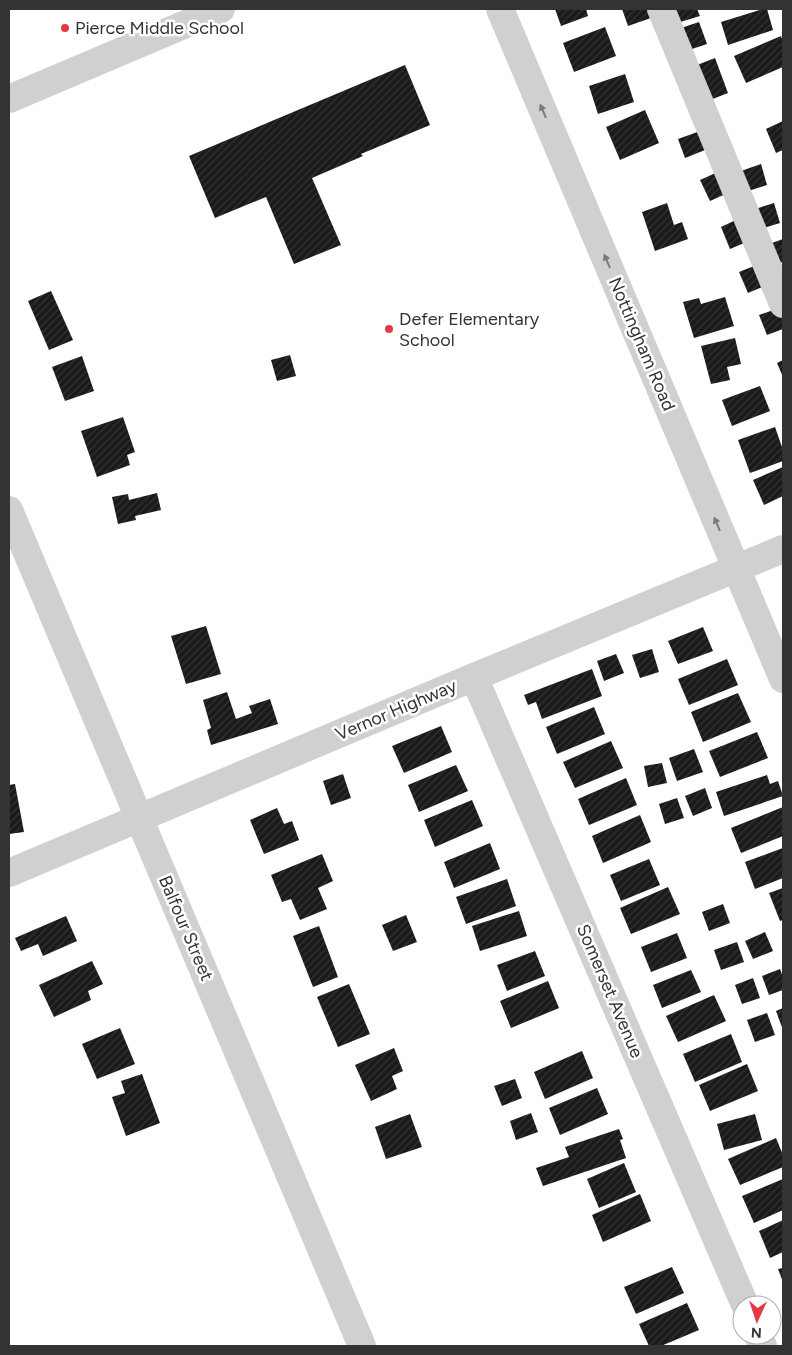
<svg xmlns="http://www.w3.org/2000/svg" width="792" height="1355" viewBox="0 0 792 1355" font-family="Figtree,sans-serif">
<defs>
<pattern id="building-hatch" width="6" height="6" patternUnits="userSpaceOnUse" patternTransform="scale(1.25)"><rect width="6" height="6" fill="#1a1a1a"/><path d="M-1 1l2-2M0 6l6-6M5 7l2-2" fill="none" stroke="#333"/></pattern>
</defs>
<rect width="100%" height="100%" fill="#fff"/>
<g fill="url(#building-hatch)">
<polygon points="555,9 586,9 588,16 561,26"/>
<polygon points="622,9 648,9 651,18 628,26"/>
<polygon points="672,9 697,9 700,16 677,23"/>
<polygon points="763,9 767,9 773,30 728,45 721,22"/>
<polygon points="699,22 707,44 686,51 678,29"/>
<polygon points="605,27 616,56 574,72 563,43"/>
<polygon points="781,36 783,42 783,67 746,83 734,56"/>
<polygon points="715,58 728,93 710,100 697,65"/>
<polygon points="405,65 430,125 361,154 363,156 312,178 341,245 294,264 266,197 215,218 189,156"/>
<polygon points="625,74 634,102 598,114 589,86"/>
<polygon points="645,110 659,143 620,160 606,127"/>
<polygon points="783,121 783,150 776,153 766,129"/>
<polygon points="703,130 710,148 685,158 678,139"/>
<polygon points="761,164 767,185 745,192 738,172"/>
<polygon points="720,171 730,192 710,201 700,180"/>
<polygon points="667,203 674,225 682,222 688,239 655,251 642,212"/>
<polygon points="774,203 780,223 760,229 755,209"/>
<polygon points="740,218 749,241 730,249 721,227"/>
<polygon points="783,239 783,262 775,264 769,244"/>
<polygon points="759,264 767,285 748,293 739,272"/>
<polygon points="51,291 73,340 49,350 28,301"/>
<polygon points="725,297 734,326 694,338 683,302 699,298 701,304"/>
<polygon points="779,308 783,318 783,329 767,335 759,315"/>
<polygon points="735,338 741,364 727,367 730,380 711,384 701,346"/>
<polygon points="290,355 296,376 277,381 271,360"/>
<polygon points="82,356 94,391 65,401 52,367"/>
<polygon points="783,360 783,377 777,363"/>
<polygon points="760,386 770,411 732,426 722,400"/>
<polygon points="123,417 135,452 127,455 130,465 97,477 81,431"/>
<polygon points="775,427 783,450 783,461 750,473 738,440"/>
<polygon points="783,467 783,496 764,505 753,480"/>
<polygon points="157,493 161,510 135,516 136,520 118,524 112,497 128,494 129,500"/>
<polygon points="206,626 221,674 186,684 171,636"/>
<polygon points="703,627 713,651 678,664 668,641"/>
<polygon points="652,649 659,672 640,678 632,655"/>
<polygon points="616,654 624,673 604,681 597,661"/>
<polygon points="727,659 738,685 689,705 678,679"/>
<polygon points="592,669 602,696 542,719 536,702 528,705 524,695"/>
<polygon points="227,692 236,719 252,713 249,706 270,699 278,724 211,745 207,730 211,728 203,700"/>
<polygon points="738,693 751,722 703,742 691,712"/>
<polygon points="594,707 605,734 557,754 546,727"/>
<polygon points="441,726 452,752 404,773 392,746"/>
<polygon points="757,732 768,758 720,777 709,751"/>
<polygon points="611,741 623,768 575,788 563,762"/>
<polygon points="694,749 703,772 677,781 669,758"/>
<polygon points="662,763 667,783 648,787 644,766"/>
<polygon points="456,765 468,791 419,812 408,785"/>
<polygon points="343,774 351,798 331,805 323,781"/>
<polygon points="767,775 770,784 778,781 783,796 724,816 716,792"/>
<polygon points="626,778 637,805 589,825 578,799"/>
<polygon points="15,784 24,832 9,834 9,785"/>
<polygon points="705,788 712,808 693,816 685,796"/>
<polygon points="677,798 684,818 665,824 659,804"/>
<polygon points="472,800 483,826 435,847 424,820"/>
<polygon points="783,807 783,836 741,853 731,828"/>
<polygon points="277,808 284,824 292,821 299,840 264,854 250,820"/>
<polygon points="640,815 651,842 603,863 592,836"/>
<polygon points="490,843 500,869 454,888 444,862"/>
<polygon points="783,848 783,878 755,889 745,862"/>
<polygon points="322,854 333,881 318,888 327,909 300,920 291,899 282,902 271,875"/>
<polygon points="649,859 660,885 621,901 610,875"/>
<polygon points="507,879 516,906 466,924 456,897"/>
<polygon points="668,887 680,914 631,934 620,908"/>
<polygon points="783,888 783,920 780,921 769,893"/>
<polygon points="723,904 730,923 709,931 702,912"/>
<polygon points="519,911 527,936 480,951 472,926"/>
<polygon points="406,915 417,942 393,951 382,925"/>
<polygon points="66,916 77,941 43,956 38,944 21,951 15,938"/>
<polygon points="319,926 338,977 313,987 293,936"/>
<polygon points="765,932 773,951 753,959 745,941"/>
<polygon points="677,933 687,958 651,972 641,947"/>
<polygon points="737,942 744,962 721,970 714,950"/>
<polygon points="535,951 545,976 507,991 497,965"/>
<polygon points="92,961 103,984 88,991 91,1000 54,1017 39,985"/>
<polygon points="780,969 783,977 783,990 769,995 762,976"/>
<polygon points="691,970 701,992 662,1008 653,985"/>
<polygon points="753,978 760,998 742,1004 735,985"/>
<polygon points="548,981 559,1008 511,1028 500,1001"/>
<polygon points="349,984 370,1034 338,1047 317,997"/>
<polygon points="714,995 726,1021 678,1042 666,1016"/>
<polygon points="783,1008 783,1030 776,1011"/>
<polygon points="767,1013 775,1035 755,1042 747,1020"/>
<polygon points="120,1028 135,1064 97,1079 82,1044"/>
<polygon points="731,1034 742,1062 695,1082 683,1054"/>
<polygon points="394,1048 403,1071 392,1076 397,1089 371,1101 355,1065"/>
<polygon points="582,1051 593,1078 545,1099 534,1072"/>
<polygon points="747,1064 758,1091 710,1111 699,1085"/>
<polygon points="142,1074 160,1123 126,1136 112,1097 125,1093 121,1081"/>
<polygon points="515,1079 522,1098 502,1106 494,1086"/>
<polygon points="597,1088 608,1114 560,1135 549,1108"/>
<polygon points="531,1113 538,1132 516,1140 510,1121"/>
<polygon points="410,1114 422,1147 386,1159 375,1127"/>
<polygon points="755,1114 762,1140 724,1150 717,1124"/>
<polygon points="619,1129 623,1139 620,1140 626,1158 543,1186 536,1168 569,1157 565,1147"/>
<polygon points="776,1138 783,1155 783,1167 740,1185 728,1159"/>
<polygon points="624,1163 636,1192 599,1208 587,1179"/>
<polygon points="783,1179 783,1210 754,1223 742,1196"/>
<polygon points="640,1194 651,1221 603,1242 592,1215"/>
<polygon points="783,1220 783,1252 770,1258 759,1231"/>
<polygon points="672,1267 684,1293 636,1314 624,1287"/>
<polygon points="783,1268 783,1282 778,1269"/>
<polygon points="687,1303 699,1330 661,1346 649,1346 639,1324"/>
</g>
<g fill="none" stroke-linecap="round" stroke-linejoin="round">
<g stroke="#d0d0d0" stroke-width="28">
<polyline points="500,9 783,679"/>
<polyline points="661,9 783,304"/>
<polyline points="9,99 221,9"/>
<polyline points="9,510 362,1346"/>
<polyline points="474,677 745,1305"/>
<polyline points="9,873 474,677 783,549"/>
<polyline points="758,1335 763,1346"/>
</g>
</g>
<defs><path id="oneway-solid" d="M-6-.8H1V-3.2L6.5 0L1 3.2V.8H-6Z" transform="scale(1.25)"/></defs>
<g fill="#7a7a7a">
<use href="#oneway-solid" transform="translate(543 111) rotate(-113)"/>
<use href="#oneway-solid" transform="translate(607 261) rotate(-113)"/>
<use href="#oneway-solid" transform="translate(717 524) rotate(-113)"/>
</g>
<g fill="#e63946" stroke="#fff" stroke-width="2">
<circle cx="65" cy="28" r="5"/>
<circle cx="389" cy="329" r="5"/>
</g>
<g text-anchor="middle" stroke-width="5" stroke-linejoin="round" paint-order="stroke">
<g font-size="18" fill="#333" stroke="#fff" text-anchor="start">
<text x="75" y="34">Pierce Middle School</text>
<text x="399" y="325">Defer Elementary<tspan x="399" dy="21">School</tspan></text>
</g>
<g font-size="18" fill="#333" stroke="#fff">
<text transform="translate(642 344) rotate(67)" y="6">Nottingham Road</text>
<text transform="translate(396 710) rotate(-23)" y="6">Vernor Highway</text>
<text transform="translate(186 928) rotate(67)" y="6">Balfour Street</text>
<text transform="translate(610 991) rotate(67)" y="6">Somerset Avenue</text>
</g>
</g>
<rect width="792" height="1355" fill="none" stroke="#333333" stroke-width="20"/>
<g transform="translate(757 1320) rotate(183)"><circle r="24" fill="#ffffff" stroke="#adadad"/>
<path d="M0-4L9 19L0 12L-9 19Z" fill="#e63946"/>
<text y="-8" font-size="14" font-weight="bold" text-anchor="middle" fill="#333333">N</text>
</g>
</svg>
